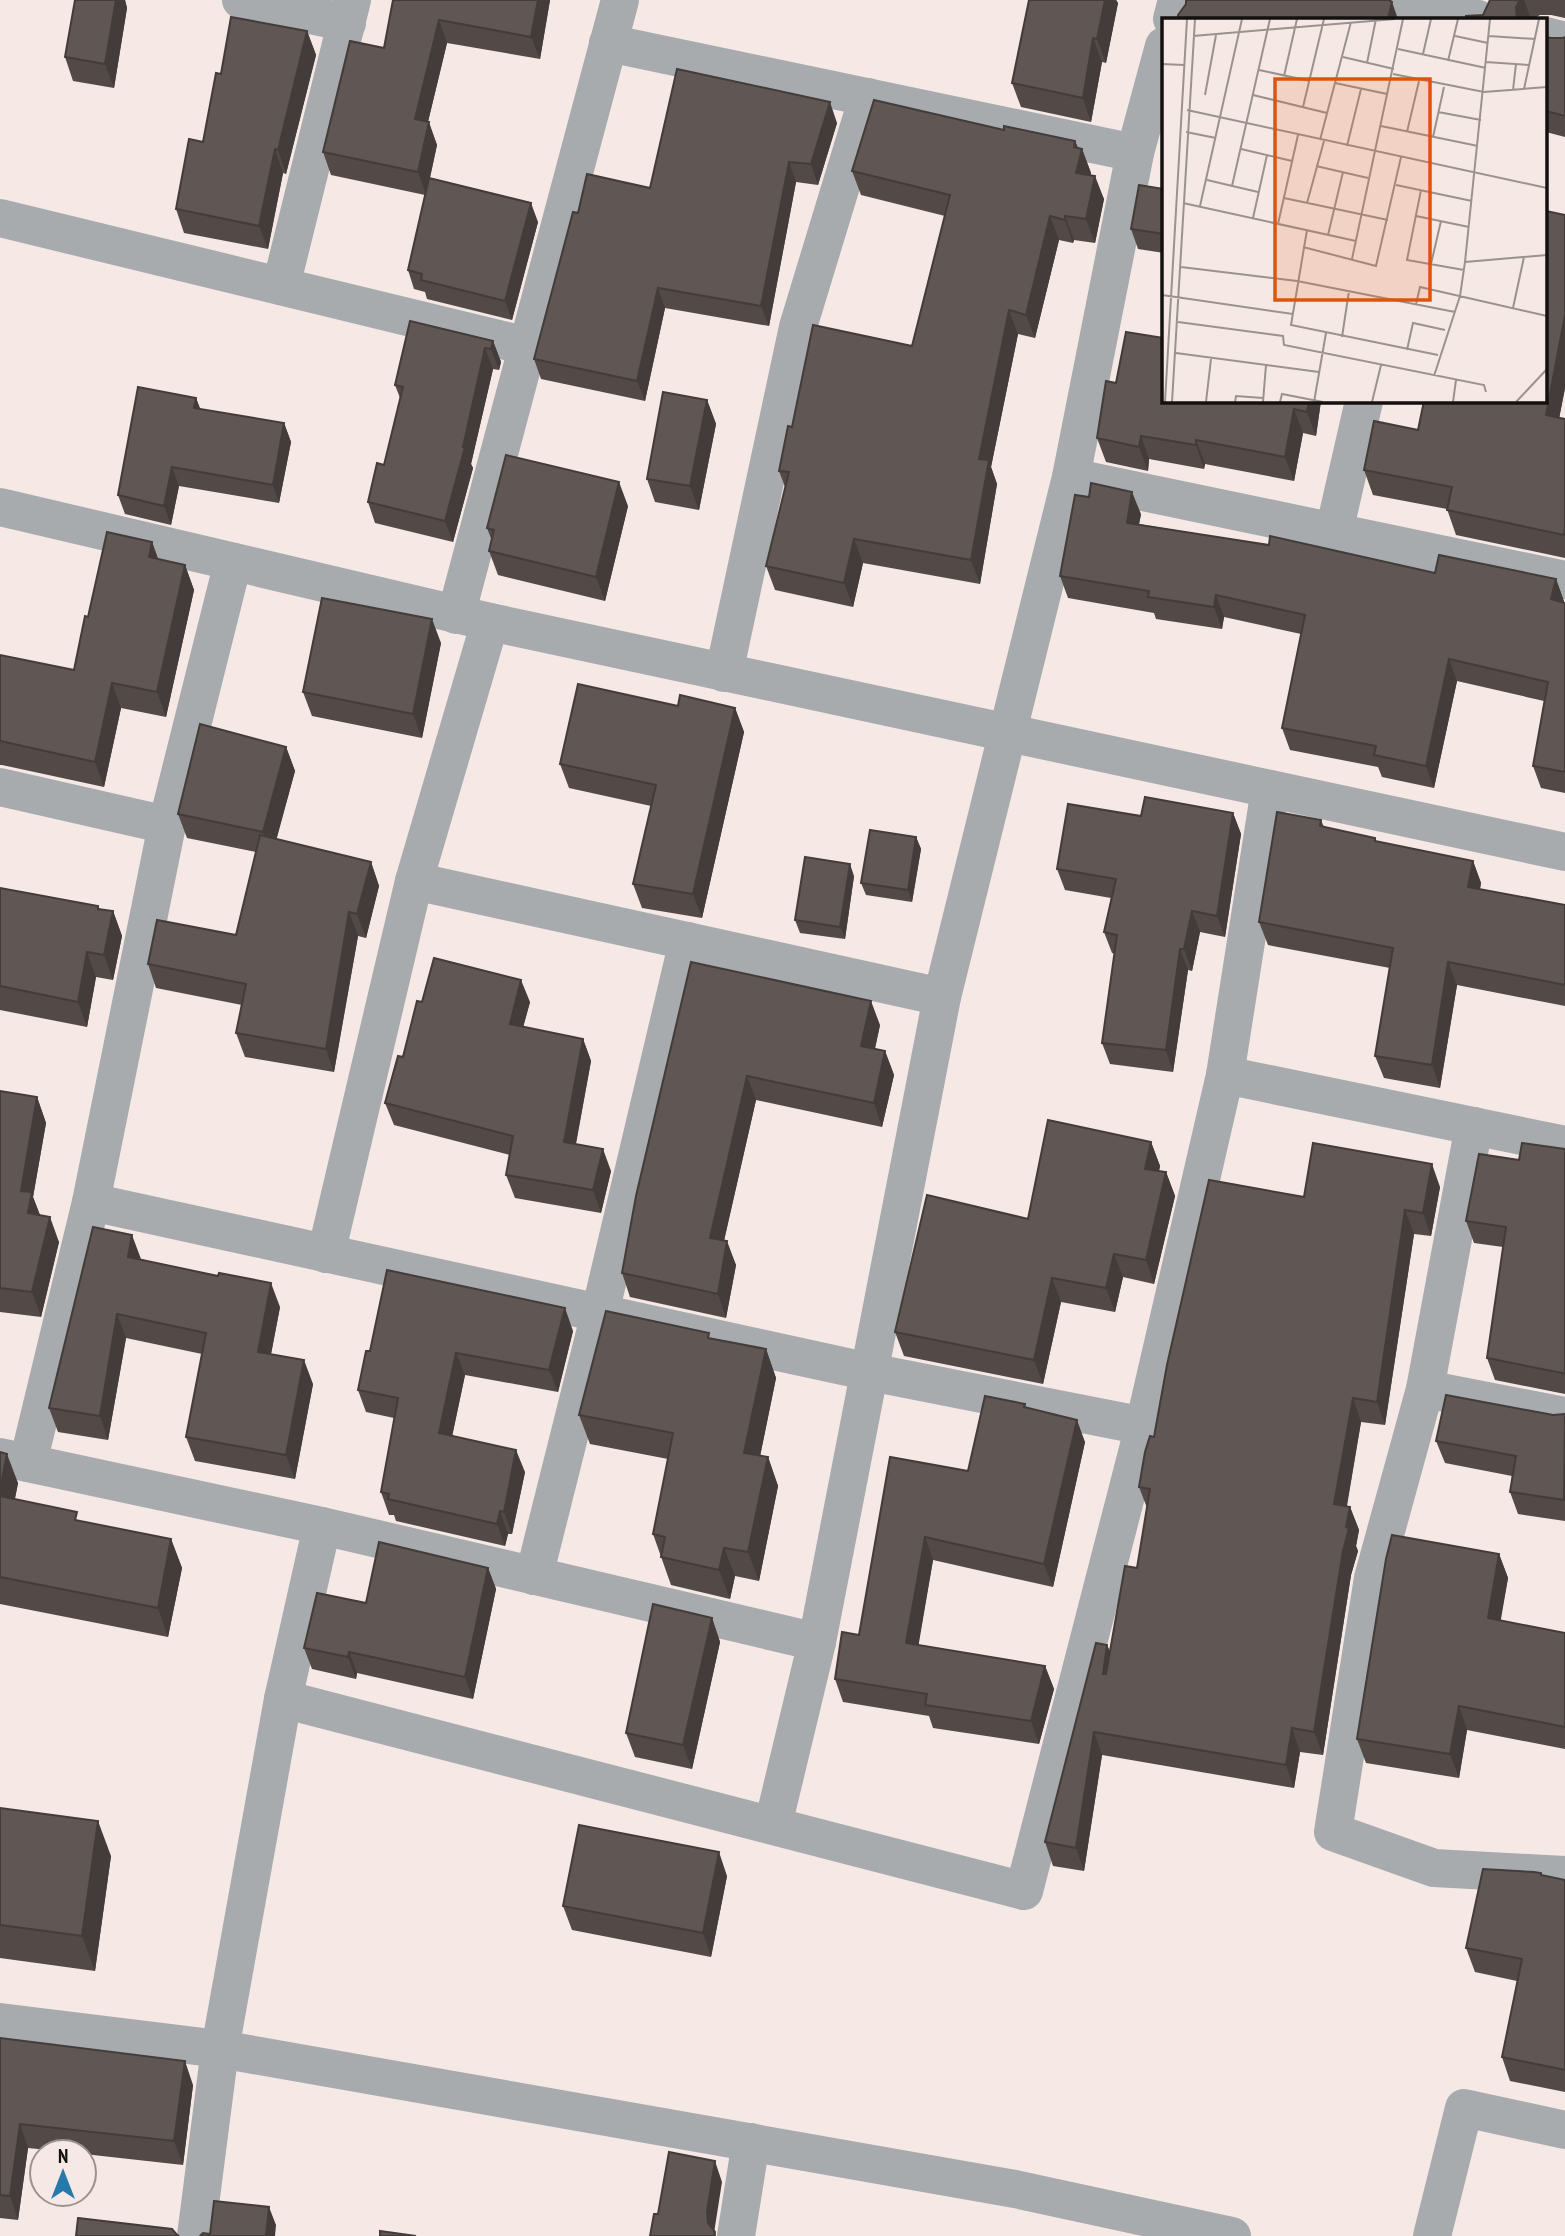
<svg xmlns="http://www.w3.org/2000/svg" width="1565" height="2236" viewBox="0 0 1565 2236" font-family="'PT Sans Narrow',sans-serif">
<rect width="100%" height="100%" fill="#f5e8e5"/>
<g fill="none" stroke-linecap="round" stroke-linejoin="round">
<g stroke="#a7abae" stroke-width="38">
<polyline points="241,0 347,23"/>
<polyline points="1400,0 1478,19"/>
<polyline points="1172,19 1177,0"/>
<polyline points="1546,36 1565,41"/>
<polyline points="608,43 1135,153"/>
<polyline points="0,218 527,346"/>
<polyline points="281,286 352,0"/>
<polyline points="1071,477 1565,580"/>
<polyline points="0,507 490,622 1565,852"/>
<polyline points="1334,532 1364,401"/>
<polyline points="456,615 620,0"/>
<polyline points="724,673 798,327 868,97"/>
<polyline points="0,787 167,825"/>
<polyline points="414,881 942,997"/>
<polyline points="1225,1075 1565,1145"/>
<polyline points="1474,1126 1425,1389 1373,1578 1333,1832 1434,1868 1565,1875"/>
<polyline points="91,1202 870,1372 1144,1426"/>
<polyline points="326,1254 414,881 490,622"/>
<polyline points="1425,1389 1565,1416"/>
<polyline points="0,1457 322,1526 817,1642"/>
<polyline points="28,1463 91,1202 167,825 233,562"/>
<polyline points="534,1576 600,1313 688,941"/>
<polyline points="283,1699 1024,1891 1144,1426 1225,1075 1270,789"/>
<polyline points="773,1825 817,1642 942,997 1071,477 1135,153 1164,46"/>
<polyline points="0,2022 220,2049 1015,2189 1232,2236"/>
<polyline points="196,2236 220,2049 283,1699 322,1526"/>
<polyline points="736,2236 751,2142"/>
<polyline points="1432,2236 1464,2108 1565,2130"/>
</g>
</g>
<g fill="#534a47">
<polygon points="75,0 125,0 127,8 114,88 73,81 65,57"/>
<polygon points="393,0 550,0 540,59 447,43 428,122 437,145 430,178 538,222 512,320 427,299 425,292 414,289 408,270 425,195 331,175 323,152 384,48"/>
<polygon points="1029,0 1116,0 1118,3 1106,63 1102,62 1091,122 1021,107 1012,83"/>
<polygon points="1490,0 1565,0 1565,18 1551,15 1540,15 1533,19 1466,19 1483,15"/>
<polygon points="307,31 316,55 286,174 283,173 268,249 184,233 176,209 203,142 221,74"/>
<polygon points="1546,37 1551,38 1563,38 1565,37 1565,137 1546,132"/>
<polygon points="837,123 818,185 796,182 769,326 665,308 645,401 541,379 534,359 578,213"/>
<polygon points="1004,130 1075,141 1078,148 1082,149 1091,173 1090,175 1104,199 1095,243 1074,240 1073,243 1059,240 1035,338 1018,334 991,467 997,484 980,584 863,563 853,607 775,590 766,566 785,487 779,471 792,427 912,346 945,216 861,195 852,171"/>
<polygon points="1164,189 1164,253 1138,249 1131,229"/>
<polygon points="1565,215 1565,388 1559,418 1565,419 1565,558 1456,535 1447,509 1373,495 1364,470 1418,430"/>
<polygon points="493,341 501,362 499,370 493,369 471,464 473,468 453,542 375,523 368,502 384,465 400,398 395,385"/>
<polygon points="196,398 200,409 284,423 291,442 279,503 179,486 171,525 125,514 118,495"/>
<polygon points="707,400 716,424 699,510 655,502 647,479"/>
<polygon points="1164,401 1321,401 1316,436 1303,433 1294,481 1205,464 1204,469 1149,459 1148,471 1106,462 1097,438"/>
<polygon points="628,506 605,601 498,575 489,551 492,541 487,528"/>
<polygon points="1141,514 1139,524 1435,573 1556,579 1564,602 1565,603 1565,793 1541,788 1533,766 1544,701 1457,681 1434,788 1382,777 1378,767 1290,750 1282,728 1301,634 1224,617 1222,629 1156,619 1154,613 1068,598 1060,576"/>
<polygon points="152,542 158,559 185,565 194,590 166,717 121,708 104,787 2,765 0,765 0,655 74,670 88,617"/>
<polygon points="441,643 422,738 312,716 303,692"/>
<polygon points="678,706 735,708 744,732 702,918 642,908 633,884 651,806 569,788 560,764"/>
<polygon points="286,747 295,771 276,839 371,862 379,886 366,938 358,936 334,1072 245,1057 236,1033 242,1005 156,988 148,964 236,935 256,852 187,838 178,814"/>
<polygon points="1233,813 1241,834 1225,937 1200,932 1192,971 1188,970 1173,1072 1110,1064 1102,1043 1115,954 1112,953 1104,932 1111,898 1065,890 1057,869 1141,816"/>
<polygon points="1321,820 1324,827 1376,841 1473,861 1481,883 1480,889 1565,905 1565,1006 1457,985 1440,1088 1384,1078 1375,1056 1390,968 1268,945 1259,922"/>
<polygon points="916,837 921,849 912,902 866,895 861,883"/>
<polygon points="854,876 845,939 800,933 795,920"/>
<polygon points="0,888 98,906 100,909 113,911 122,936 113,980 96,977 87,1027 0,1010"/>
<polygon points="691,962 880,1025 875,1049 885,1051 894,1075 882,1127 756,1100 724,1241 736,1265 726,1318 630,1297 622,1273"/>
<polygon points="422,1002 530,1002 523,1027 583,1039 591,1061 576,1144 611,1171 601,1213 515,1198 506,1175 510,1155 394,1125 385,1103"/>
<polygon points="0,1091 37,1097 46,1123 33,1197 40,1215 59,1242 41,1317 0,1312"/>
<polygon points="1151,1142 1160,1166 1159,1171 1166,1172 1175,1196 1154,1284 1123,1277 1115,1312 1061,1302 1043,1384 904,1356 895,1332 1028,1219"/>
<polygon points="1565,1149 1565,1394 1495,1380 1487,1358 1503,1247 1474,1243 1466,1221 1519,1160"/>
<polygon points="1440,1187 1431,1236 1414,1234 1385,1425 1361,1422 1347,1506 1350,1507 1359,1530 1356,1546 1358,1551 1351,1575 1323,1755 1300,1752 1294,1788 1102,1755 1084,1871 1053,1866 1045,1842 1107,1645 1110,1651 1137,1568 1147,1508 1139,1487 1154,1437 1304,1197"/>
<polygon points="141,1259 280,1307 271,1354 313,1384 295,1479 195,1461 186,1437 202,1354 126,1338 108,1440 58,1432 49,1408"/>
<polygon points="573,1331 558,1392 465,1375 452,1436 525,1472 512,1534 508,1534 505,1546 396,1521 394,1515 389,1515 381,1492 394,1418 366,1412 358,1390 370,1351"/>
<polygon points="711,1338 766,1349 776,1378 760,1456 768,1457 778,1486 759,1581 735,1576 730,1599 671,1585 653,1534 668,1459 590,1444 579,1415"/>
<polygon points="1025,1404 1026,1408 1085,1442 1053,1587 933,1560 918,1645 1045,1666 1054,1689 1039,1744 933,1728 929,1716 843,1702 835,1679 859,1635 968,1471"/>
<polygon points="1565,1414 1565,1521 1518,1514 1510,1492 1512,1476 1445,1463 1436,1441 1553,1415"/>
<polygon points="0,1452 18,1483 15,1499 80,1521 171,1539 182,1568 168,1637 0,1604"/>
<polygon points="1499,1554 1508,1578 1500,1621 1565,1633 1565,1749 1467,1730 1459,1778 1366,1763 1357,1739"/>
<polygon points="488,1568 496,1589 473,1699 357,1673 356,1679 312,1669 304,1648"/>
<polygon points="712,1618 720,1642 692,1769 635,1757 626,1733"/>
<polygon points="0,1808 111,1856 95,1971 0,1958"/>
<polygon points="1541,1873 1542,1876 1565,1880 1565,2092 1510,2081 1502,2057 1517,1981 1475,1972 1466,1948"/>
<polygon points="727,1876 711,1957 572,1930 563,1906"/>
<polygon points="0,2038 193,2085 183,2165 84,2154 84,2152 67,2152 28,2148 18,2220 0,2218"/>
</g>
<g fill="#433c3a">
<polygon points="116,0 125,0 127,8 114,88 105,64"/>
<polygon points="538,0 550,0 540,59 531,37"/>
<polygon points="1105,0 1116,0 1118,3 1106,63 1097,39"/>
<polygon points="1520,0 1524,0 1531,19 1517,19 1516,7"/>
<polygon points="1392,2 1398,19 1388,19"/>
<polygon points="439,20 447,43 423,142 415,119"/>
<polygon points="307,31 316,55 286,174 278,150"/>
<polygon points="1093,38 1102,62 1091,122 1083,98"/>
<polygon points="830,102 837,123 818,185 811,164"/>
<polygon points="429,122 437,145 426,195 418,172"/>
<polygon points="1075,141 1081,155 1082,149 1091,173 1085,197 1076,173 1074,147"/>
<polygon points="275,149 283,173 268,249 259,226"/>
<polygon points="789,162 796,182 769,326 761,306"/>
<polygon points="1095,176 1104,199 1095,243 1086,219"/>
<polygon points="531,203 538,222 512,320 505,301"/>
<polygon points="1050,216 1059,240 1035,338 1026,315"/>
<polygon points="1065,216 1074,240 1073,243 1065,220"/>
<polygon points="658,288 665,308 645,401 637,381"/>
<polygon points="1009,310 1018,334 991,467 997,484 980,584 971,560 979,459"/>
<polygon points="1565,315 1565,388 1555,440 1546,415"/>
<polygon points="493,341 501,362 499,370 491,349"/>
<polygon points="485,348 493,369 471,464 473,468 453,542 445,521"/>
<polygon points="196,398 203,416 194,408"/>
<polygon points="707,400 716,424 699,510 690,486"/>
<polygon points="1309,401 1321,401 1316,436 1307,412"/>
<polygon points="1294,409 1303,433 1294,481 1285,457"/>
<polygon points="284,423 291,442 279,503 273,485"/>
<polygon points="1141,436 1149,459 1148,471 1139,447"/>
<polygon points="1196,440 1205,464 1204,469 1196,445"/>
<polygon points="172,467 179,486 171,525 164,506"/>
<polygon points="619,482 628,506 605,601 596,577"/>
<polygon points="1132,492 1141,514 1135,545 1127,523"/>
<polygon points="854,539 863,563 853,607 844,583"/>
<polygon points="152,542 161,567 149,557"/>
<polygon points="185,565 194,590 166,717 157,692"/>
<polygon points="1556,579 1564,601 1559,622 1551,599"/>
<polygon points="1216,595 1224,617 1222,629 1214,607"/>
<polygon points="432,619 441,643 422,738 413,714"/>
<polygon points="1449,659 1457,681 1434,788 1426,766"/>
<polygon points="112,683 121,708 104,787 95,762"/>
<polygon points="735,708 744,732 702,918 693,894"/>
<polygon points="286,747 295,771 272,856 263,832"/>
<polygon points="1233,813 1241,834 1225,937 1217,916"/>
<polygon points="916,837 921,849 912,902 908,890"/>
<polygon points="1473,861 1481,883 1476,910 1468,887"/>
<polygon points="371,862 379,886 366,938 357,914"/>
<polygon points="850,864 854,876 845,939 840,927"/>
<polygon points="113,911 122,936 113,980 104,955"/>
<polygon points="1192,911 1200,932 1192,971 1184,949"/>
<polygon points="349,912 358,936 334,1072 326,1049"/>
<polygon points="1180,949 1188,970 1173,1072 1166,1050"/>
<polygon points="87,952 96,977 87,1027 78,1002"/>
<polygon points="1448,962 1457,985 1440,1088 1432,1065"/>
<polygon points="521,980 530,1002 518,1046 510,1024"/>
<polygon points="871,1001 880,1025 870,1070 861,1046"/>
<polygon points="583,1039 591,1061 572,1164 564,1142"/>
<polygon points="885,1051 894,1075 882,1127 874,1103"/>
<polygon points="747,1076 756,1100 719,1262 710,1238"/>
<polygon points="37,1097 46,1123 33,1197 41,1218 37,1238 21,1191"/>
<polygon points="1151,1142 1160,1166 1154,1193 1145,1169"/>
<polygon points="603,1149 611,1171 601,1213 593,1190"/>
<polygon points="1432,1164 1440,1187 1431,1236 1423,1213"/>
<polygon points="1166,1172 1175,1196 1154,1284 1146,1260"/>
<polygon points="1405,1210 1414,1234 1385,1425 1377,1402"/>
<polygon points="50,1217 59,1242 41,1317 32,1292"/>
<polygon points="132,1235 141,1259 128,1257"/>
<polygon points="727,1241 736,1265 726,1318 718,1294"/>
<polygon points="1114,1254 1123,1277 1115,1312 1106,1288"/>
<polygon points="1052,1278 1061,1302 1043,1384 1034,1360"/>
<polygon points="271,1283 280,1307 267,1375 258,1352"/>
<polygon points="565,1308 573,1331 558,1392 549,1370"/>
<polygon points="117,1314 126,1338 108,1440 100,1416"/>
<polygon points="766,1349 776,1378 755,1481 744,1453"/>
<polygon points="456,1353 465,1375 448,1456 439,1433"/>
<polygon points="304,1360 313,1384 295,1479 286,1455"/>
<polygon points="1353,1398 1361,1422 1343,1527 1334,1504"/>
<polygon points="1077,1420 1085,1442 1053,1587 1044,1564"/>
<polygon points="516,1450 525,1472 512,1534 504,1512"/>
<polygon points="7,1454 18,1483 9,1526 0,1500 0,1489"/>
<polygon points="768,1457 778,1486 759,1581 748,1552"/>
<polygon points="1350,1507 1359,1530 1356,1546 1358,1551 1351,1575 1323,1755 1314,1732"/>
<polygon points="500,1511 508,1534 505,1546 497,1524"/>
<polygon points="925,1537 933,1560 915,1666 906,1643"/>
<polygon points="171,1539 182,1568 168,1637 158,1608"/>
<polygon points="724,1548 735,1576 730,1599 719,1570"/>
<polygon points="1499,1554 1508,1578 1497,1642 1488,1618"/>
<polygon points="488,1568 496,1589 473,1699 465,1677"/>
<polygon points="712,1618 720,1642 692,1769 683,1745"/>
<polygon points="1107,1645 1116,1669 1111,1697 1103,1674"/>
<polygon points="349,1652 357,1673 356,1679 348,1657"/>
<polygon points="1045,1666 1054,1689 1039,1744 1031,1721"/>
<polygon points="1459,1706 1467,1730 1459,1778 1450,1754"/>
<polygon points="1292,1728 1300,1752 1294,1788 1286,1765"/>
<polygon points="1094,1732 1102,1755 1084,1871 1076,1848"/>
<polygon points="98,1821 111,1856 95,1971 82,1936"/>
<polygon points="719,1852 727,1876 711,1957 703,1933"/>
<polygon points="185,2061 193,2085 183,2165 174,2141"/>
<polygon points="20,2124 28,2148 18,2220 10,2196"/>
<polygon points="715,2161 722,2182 714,2233 715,2232 716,2236 713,2236 708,2223 707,2212"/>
<polygon points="269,2207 276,2225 275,2236 266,2236"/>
</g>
<g fill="#605653" stroke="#433c3a" stroke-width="2">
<polygon points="75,0 116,0 105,64 65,57"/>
<polygon points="393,0 538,0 531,37 439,20 415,119 429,122 418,172 323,152 350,41 384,48"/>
<polygon points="1029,0 1105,0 1097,39 1093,38 1083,98 1012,83"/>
<polygon points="1186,0 1389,0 1392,2 1388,19 1178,19 1178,15 1186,4"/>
<polygon points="1490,0 1520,0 1516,7 1517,19 1466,19 1466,16 1483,15"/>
<polygon points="231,17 307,31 278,150 275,149 259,226 176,209 189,139 203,142 216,73 221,74"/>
<polygon points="1546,37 1551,38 1563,38 1565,37 1565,116 1546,111"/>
<polygon points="677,69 830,102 811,164 789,162 761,306 658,288 637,381 534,359 573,212 578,213 587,174 650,188"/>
<polygon points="874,100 1004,130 1004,126 1075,141 1074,147 1082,149 1076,173 1095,176 1086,219 1065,216 1065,220 1050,216 1026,315 1009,310 979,459 989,460 971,560 854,539 844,583 766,566 789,472 779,471 788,426 792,427 813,325 912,346 950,195 852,171"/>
<polygon points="429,178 531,203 505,301 421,280 422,274 408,270"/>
<polygon points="1139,185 1164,189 1164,234 1131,229"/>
<polygon points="1546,211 1565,215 1565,315 1546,415 1565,419 1565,529 1564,535 1447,510 1452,487 1364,470 1374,421 1418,430 1424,401 1546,401"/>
<polygon points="410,321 493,341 491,349 485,348 463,447 465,447 445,521 368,502 377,463 384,465 403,387 395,385"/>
<polygon points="1126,332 1164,338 1164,401 1309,401 1307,412 1294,409 1285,457 1196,440 1196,445 1141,436 1139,447 1097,438 1106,381 1116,383"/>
<polygon points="138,387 196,398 194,408 284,423 273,485 172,467 164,506 118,495"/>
<polygon points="663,392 707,400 690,486 647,479"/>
<polygon points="506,455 619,482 596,577 489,551 494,530 487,528"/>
<polygon points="1091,483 1132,492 1127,523 1269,545 1270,536 1435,573 1439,555 1556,579 1551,599 1565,603 1565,772 1533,766 1548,682 1449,659 1426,766 1374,755 1376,746 1282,728 1305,615 1216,595 1214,607 1148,597 1149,591 1060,576 1075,495 1089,497"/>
<polygon points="107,532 152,542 149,557 185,565 157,692 112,683 95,762 0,741 0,655 74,670 85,616 88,617"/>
<polygon points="322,598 432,619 413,714 303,692"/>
<polygon points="578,684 678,706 680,695 735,708 693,894 633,884 656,785 560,764"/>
<polygon points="200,724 286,747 263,832 178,814"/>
<polygon points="1145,797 1233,813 1217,916 1192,911 1184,949 1180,949 1166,1050 1102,1043 1117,935 1104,932 1116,879 1057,869 1068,804 1141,816"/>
<polygon points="1277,812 1321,820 1320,826 1375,838 1375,841 1473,861 1468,887 1565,905 1565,985 1448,962 1432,1065 1375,1056 1393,948 1259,922"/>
<polygon points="870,830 916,837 908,890 861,883"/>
<polygon points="260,835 371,862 357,914 349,912 326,1049 236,1033 246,984 148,964 157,920 236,935"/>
<polygon points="805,857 850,864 840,927 795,920"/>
<polygon points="0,888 98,906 98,909 113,911 104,955 87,952 78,1002 0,986"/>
<polygon points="434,958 521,980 510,1024 583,1039 564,1142 603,1149 593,1190 506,1175 513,1136 385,1103 398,1056 403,1057 417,1001 422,1002"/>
<polygon points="691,962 871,1001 861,1046 885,1051 874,1103 747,1076 710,1238 727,1241 718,1294 622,1273 636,1196"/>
<polygon points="0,1091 37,1097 21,1191 32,1192 28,1213 50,1217 32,1292 0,1288"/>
<polygon points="1048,1120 1151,1142 1145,1169 1166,1172 1146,1260 1114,1254 1106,1288 1052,1278 1034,1360 895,1332 927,1195 1028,1219"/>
<polygon points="1313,1143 1432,1164 1423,1213 1405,1210 1377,1402 1353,1398 1334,1504 1350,1507 1346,1527 1349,1528 1343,1551 1314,1732 1292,1728 1286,1765 1094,1732 1076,1848 1045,1842 1096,1643 1107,1645 1103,1674 1106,1674 1125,1566 1137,1568 1150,1489 1139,1487 1145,1452 1150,1436 1154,1437 1167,1365 1209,1180 1304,1197"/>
<polygon points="1522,1143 1565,1149 1565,1374 1562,1373 1487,1358 1506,1227 1466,1221 1479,1154 1519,1160"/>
<polygon points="93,1227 132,1235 128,1257 218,1276 219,1273 271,1283 258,1352 304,1360 286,1455 186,1437 206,1333 117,1314 100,1416 49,1408"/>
<polygon points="387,1270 565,1308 549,1370 456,1353 439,1433 516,1450 504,1512 500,1511 497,1524 388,1499 389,1494 381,1492 398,1398 358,1390 366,1351 370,1351"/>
<polygon points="606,1311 709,1333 708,1338 766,1349 744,1453 768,1457 748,1552 724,1548 719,1570 661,1557 665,1537 653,1534 673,1433 579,1415"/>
<polygon points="1446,1395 1553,1415 1565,1414 1564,1500 1510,1492 1516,1456 1436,1441"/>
<polygon points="985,1396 1025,1404 1024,1407 1077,1420 1044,1564 925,1537 906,1643 1045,1666 1031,1721 925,1705 927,1694 835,1679 842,1632 859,1635 890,1457 968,1471"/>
<polygon points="0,1452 7,1454 0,1489"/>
<polygon points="0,1496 77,1512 75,1520 171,1539 158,1608 0,1577"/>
<polygon points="1392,1535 1499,1554 1488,1618 1565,1633 1565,1727 1459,1706 1450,1754 1357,1739 1386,1559"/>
<polygon points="379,1542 488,1568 465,1677 349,1652 348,1657 304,1648 317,1593 366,1603"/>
<polygon points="653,1604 712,1618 683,1745 626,1733"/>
<polygon points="0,1808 98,1821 82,1936 0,1925"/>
<polygon points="579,1825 719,1852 703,1933 563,1906"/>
<polygon points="1483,1869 1534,1872 1541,1873 1541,1875 1565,1880 1565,2070 1502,2057 1522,1959 1466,1948"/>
<polygon points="0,2038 185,2061 174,2141 20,2124 10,2196 0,2195"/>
<polygon points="669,2152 715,2161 707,2212 708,2223 715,2232 714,2236 650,2236 654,2214 658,2214"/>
<polygon points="214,2201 269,2207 266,2236 200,2236 203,2233 210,2234"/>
<polygon points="78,2218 172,2229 177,2235 179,2236 76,2236"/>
<polygon points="380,2231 416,2236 380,2236"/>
</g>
<g transform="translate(1162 18)">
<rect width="385" height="385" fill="#f5e8e5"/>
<path fill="none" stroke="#9b928f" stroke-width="2" d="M31 18 233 1M293 18 326 25M327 18 373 21M236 31 324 50M261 36 269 1M181 39 232 51M286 43 296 1M324 44 367 47M205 45 214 1M0 46 22 47M97 52 148 63M231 56 322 74 385 69M122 58 135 1M173 65 225 76M362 71 377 1M351 72 354 46M43 77 54 17M91 77 165 95M141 89 162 1M25 92 385 170M276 94 319 102M219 108 316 128M24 114 54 120M245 114 257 63M271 119 282 69M158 122 189 4M185 128 199 71M79 131 130 143M154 148 206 160M45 162 96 174M234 167 310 183M70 168 108 1M259 172 245 242 302 252M122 180 226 202M21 185 194 223M145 185 162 123M38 188 80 1M254 198 307 209M91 200 105 137M116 206 136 117M145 212 129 307 276 337M166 217 181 154M141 229 214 248 239 139M190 241 241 1M303 244 385 237M269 246 279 203M19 249 135 263 293 294M0 277 131 296M254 286 258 269 385 298M351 290 362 239M16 304 121 318 122 327 322 367 324 374M180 319 187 273M245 332 251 305 283 312M14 335 157 354M272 358 298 278 303 244 328 1M3 384 25 1M10 384 33 1M44 384 49 341M73 384 74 378 101 380M101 384 104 347M118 384 120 376 161 384M152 384 164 315M210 384 219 347M291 384 294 362M354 384 385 351"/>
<path fill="#dd550c" fill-opacity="0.15" stroke="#dd550c" stroke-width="3.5" d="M113 61H268V282H113Z"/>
<rect width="385" height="385" fill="none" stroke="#14100f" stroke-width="3.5"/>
</g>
<g transform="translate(63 2173)"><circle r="33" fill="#f5e8e5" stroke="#9b928f" stroke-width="2"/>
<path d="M0-5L12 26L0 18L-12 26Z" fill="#2679aa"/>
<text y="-10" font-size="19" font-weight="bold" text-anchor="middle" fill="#14100f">N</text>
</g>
</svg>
